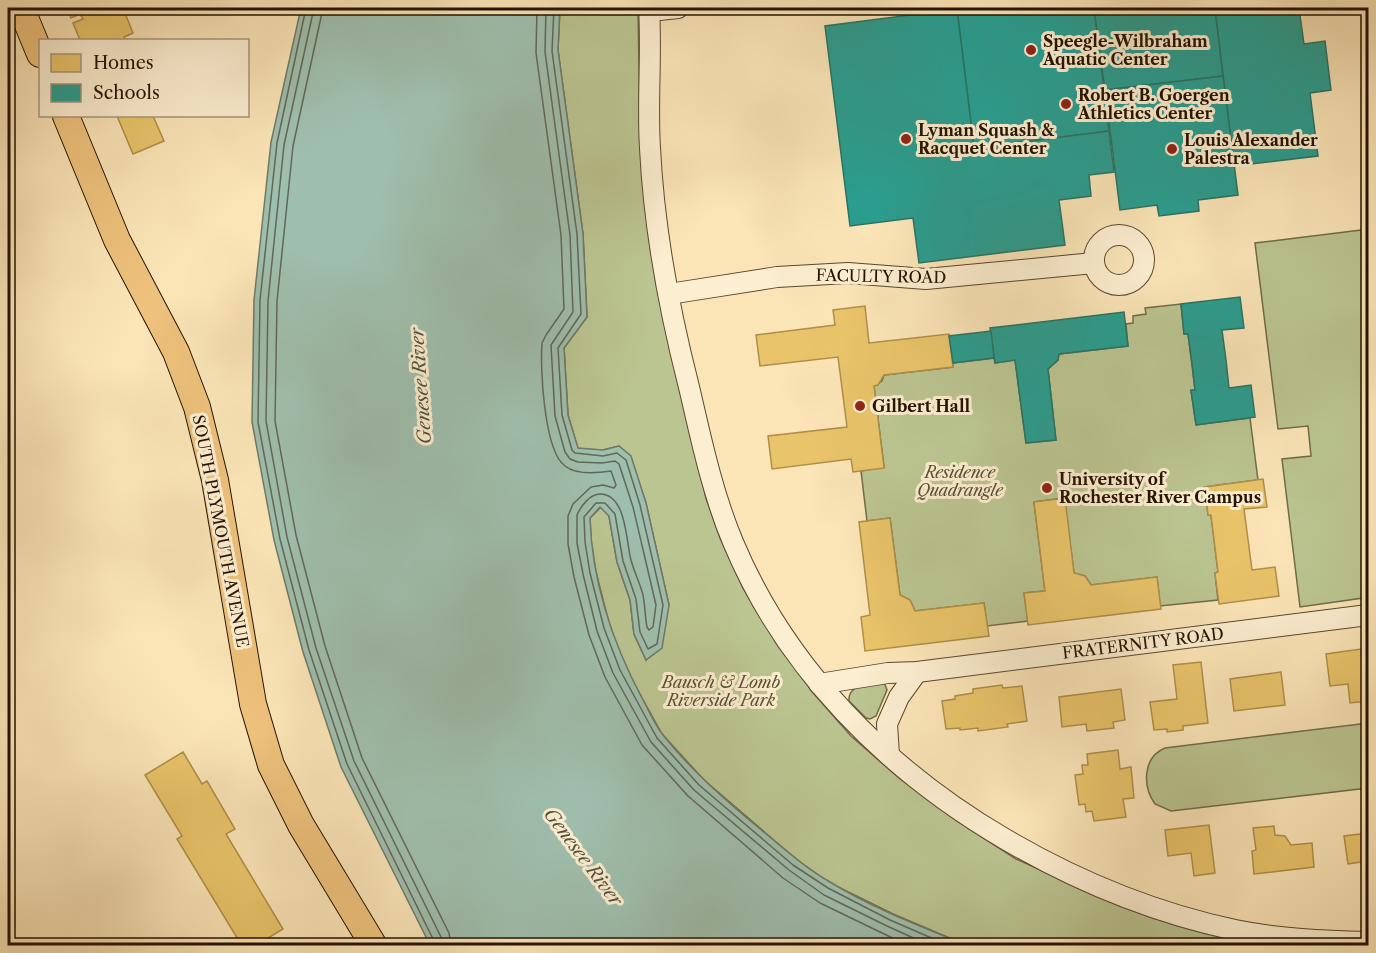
<svg xmlns="http://www.w3.org/2000/svg" width="1376" height="953" viewBox="0 0 1376 953" font-family="'Libre Caslon Text',serif">
<rect width="100%" height="100%" fill="#fbe5b7"/>
<filter id="stains"><feTurbulence type="fractalNoise" baseFrequency=".00333" numOctaves="4"/><feColorMatrix values="0 0 0 0 .2 0 0 0 0 .09 0 0 0 0 .02 0 0 0 .5 -.17"/></filter>
<radialGradient id="worn" r=".72"><stop offset=".6" stop-color="#630" stop-opacity="0"/><stop offset="1" stop-color="#630" stop-opacity=".3"/></radialGradient>
<g fill="#bbc591" stroke="#706c48" stroke-width="1.5">
<polygon points="560,8 638,8 640,133 664,323 706,498 720,538 743,588 776,643 814,694 851,736 899,778 957,821 1016,859 1078,887 1197,930 1268,945 966,945 893,914 830,883 797,860 704,780 662,734 625,667 610,627 596,572 591,541 590,518 601,507 609,516 617,562 630,600 634,634 646,660 669,605 646,503 630,456 619,446 603,450 578,449 568,415 564,348 587,317 583,234 558,50"/>
<polygon points="1361,230 1367,234 1368,243 1368,592 1363,592 1363,598 1300,607 1282,459 1311,456 1308,426 1278,429 1255,243"/>
<polygon points="1181,304 1184,334 1188,334 1195,390 1191,391 1196,425 1250,418 1258,480 1205,487 1208,515 1211,515 1218,572 1215,573 1218,600 1160,606 1157,577 1091,585 1085,576 1074,573 1064,498 1034,502 1045,591 1024,593 1028,621 987,626 984,603 915,611 910,600 900,595 890,518 867,521 861,471 884,467 874,386 882,381 884,375 953,367 953,363 994,358 995,363 1015,360 1026,443 1056,440 1048,369 1058,360 1059,354 1128,346 1126,324 1133,323 1133,316 1146,314 1145,308"/>
<path d="M879 682H884L887 690 876 716 870 719 866 718 849 701C848 685 866 685 879 682Z"/>
<path d="M1368 723V788L1171 811 1155 804C1142 786 1143 757 1165 748Z"/>
</g>
<path fill="#9fbfae" stroke="#6e7a68" stroke-width="1.5" d="M301 8H560L558 50 583 234 587 317 564 348 568 415 578 448 603 450 619 446 631 456 646 503 669 605 662 648 646 660 634 634 630 600 617 562 609 516 600 507 590 518C592 582 613 644 643 700 649 711 655 725 663 735 690 769 722 797 754 824 779 844 802 866 830 882 872 908 920 926 966 945H430L341 767 303 652 274 540 252 422 254 300 271 142Z"/>
<g fill="#e9c46a" stroke="#ae8f4a" stroke-width="1.5">
<polygon points="67,8 123,8 133,33 124,37 125,40 80,40 73,23 83,19 80,14 71,18"/>
<polygon points="117,116 153,116 164,141 133,154"/>
<polygon points="865,306 869,343 949,334 953,367 884,375 878,385 874,386 884,468 853,472 851,459 772,469 768,436 847,427 838,357 760,366 756,335 835,325 833,310"/>
<polygon points="1263,479 1267,507 1244,509 1252,570 1275,567 1279,596 1219,604 1215,573 1218,572 1211,515 1208,515 1205,487"/>
<polygon points="1065,498 1074,573 1085,576 1091,585 1157,577 1161,609 1028,625 1024,593 1045,591 1034,502"/>
<polygon points="890,518 900,595 910,600 915,611 984,603 989,636 865,651 861,617 870,615 859,522"/>
<polygon points="1368,648 1368,701 1350,703 1348,684 1330,686 1326,654"/>
<polygon points="1201,662 1208,723 1183,726 1183,730 1167,732 1167,729 1154,730 1150,702 1177,699 1173,665"/>
<polygon points="1281,672 1285,705 1234,711 1230,679"/>
<polygon points="1002,685 1003,688 1022,686 1027,721 1007,724 1008,727 978,731 978,728 960,730 960,728 946,729 942,701 955,699 955,696 973,693 973,689"/>
<polygon points="1121,689 1125,720 1113,722 1114,728 1087,731 1086,724 1062,727 1059,697"/>
<polygon points="1118,750 1120,769 1131,767 1134,798 1123,799 1126,817 1094,821 1092,811 1086,812 1085,804 1079,805 1075,775 1083,774 1082,765 1088,765 1087,754"/>
<polygon points="183,752 202,784 207,781 235,829 226,834 283,929 255,946 242,946 177,839 182,836 145,775"/>
<polygon points="1209,825 1215,873 1194,876 1191,853 1168,856 1165,830"/>
<polygon points="1274,826 1275,835 1285,836 1291,845 1312,843 1314,867 1254,874 1252,851 1256,850 1253,828"/>
<polygon points="1368,833 1368,861 1348,864 1344,836"/>
</g>
<g fill="#2a9d8f" stroke="#287364" stroke-width="1.5">
<polygon points="972,8 1094,8 1109,131 974,148 957,9"/>
<polygon points="1094,8 1215,8 1223,76 1105,90"/>
<polygon points="1215,8 1299,8 1304,44 1325,41 1331,90 1310,93 1318,156 1234,166"/>
<polygon points="957,9 974,148 1109,131 1114,172 1089,175 1091,196 1059,200 1065,245 919,263 913,218 850,226 825,26"/>
<polygon points="1223,76 1238,195 1198,200 1199,211 1159,216 1157,205 1120,210 1105,90"/>
<polygon points="1240,297 1244,328 1222,330 1226,360 1229,388 1251,385 1255,417 1196,425 1191,390 1195,390 1192,363 1188,334 1184,334 1181,304"/>
<polygon points="1124,312 1128,346 1059,354 1058,360 1048,369 1056,440 1026,443 1015,360 995,363 990,328"/>
<polygon points="991,331 994,358 953,363 949,336"/>
</g>
<g fill="none" stroke-linecap="round" stroke-linejoin="round">
<g stroke="#626857" stroke-width="1.5">
<polyline points="306,8 277,143 260,300 258,422 280,539 309,650 347,764 434,941 434,946"/>
<polyline points="314,8 284,145 268,301 266,421 287,537 316,648 354,761 441,937 442,946"/>
<polyline points="323,8 293,146 277,301 275,421 296,535 325,646 362,758 449,933 451,946"/>
<path d="M537 8 536 53 561 235 564 309 546 335 542 343C540 368 544 451 565 466 576 475 598 473 611 471L616 485 614 488 603 485 591 487 573 504 568 516V544L574 577 589 635 605 677 642 745 688 796 783 878 820 903 909 946"/>
<path d="M546 8 545 52 570 235 573 312 551 345 555 416 565 452 570 459 578 462 602 463 615 461 619 464 633 507 656 605 653 627 649 630 647 627C645 617 645 605 643 595 640 583 634 572 631 560 626 543 627 494 600 494 590 494 581 506 577 515V543L583 574 597 631 613 673 651 742 694 790 789 870 824 895 887 926 931 946"/>
<polyline points="554,8 552,51 577,234 581,314 558,348 562,415 572,450 575,453 603,456 617,453 626,460 640,505 663,605 657,644 648,649 640,632 636,599 623,561 615,514 605,503 596,503 584,517 585,542 590,573 604,628 620,670 657,738 699,785 793,865 828,888 890,920 950,946"/>
</g>
<defs>
<g id="minor">
<path d="M649 8C652 54 647 102 650 148 654 229 669 309 689 387 701 438 712 492 733 542 786 669 887 770 1005 839 1075 880 1155 913 1235 930 1279 939 1324 941 1368 942"/>
<polyline points="650,11 678,8"/>
<circle cx="1119" cy="260" r="25"/>
<polyline points="669,294 777,277 848,273 926,279 1094,263"/>
<polyline points="819,684 888,673 917,672 1368,615"/>
<polyline points="889,755 887,724 899,697 917,672"/>
</g>
<g id="major">
<polyline points="21,8 40,54"/>
<polyline points="66,116 117,240 176,352 197,407 215,480 253,704 271,765 301,825 374,946"/>
</g>
</defs>
<use href="#minor" stroke="#5a472e" stroke-width="22"/>
<use href="#major" stroke="#241200" stroke-width="28"/>
<use href="#minor" stroke="#fceed0" stroke-width="20"/>
<use href="#major" stroke="#eec27c" stroke-width="26"/>
</g>
<g fill="#8f2418" stroke="#fceed0" stroke-width="2">
<circle cx="1031" cy="50" r="6"/>
<circle cx="1066" cy="104" r="6"/>
<circle cx="906" cy="139" r="6"/>
<circle cx="1172" cy="149" r="6"/>
<circle cx="860" cy="406" r="6"/>
<circle cx="1047" cy="488" r="6"/>
</g>
<g text-anchor="middle" stroke-width="6" stroke-linejoin="round" paint-order="stroke">
<g font-size="16" font-weight="bold" fill="#241200" stroke="#fceed0" text-anchor="start">
<text x="1043" y="47">Speegle-Wilbraham<tspan x="1043" dy="18">Aquatic Center</tspan></text>
<text x="1078" y="101">Robert B. Goergen<tspan x="1078" dy="18">Athletics Center</tspan></text>
<text x="918" y="136">Lyman Squash &amp;<tspan x="918" dy="18">Racquet Center</tspan></text>
<text x="1184" y="146">Louis Alexander<tspan x="1184" dy="18">Palestra</tspan></text>
<text x="872" y="412">Gilbert Hall</text>
<text x="1059" y="485">University of<tspan x="1059" dy="18">Rochester River Campus</tspan></text>
</g>
<g font-size="16" fill="#241200" stroke="#fceed0">
<text transform="translate(881 276) rotate(1)" y="6">FACULTY ROAD</text>
<text transform="translate(221 531) rotate(79)" y="6">SOUTH PLYMOUTH AVENUE</text>
<text transform="translate(1143 643) rotate(-7)" y="6">FRATERNITY ROAD</text>
</g>
<g font-size="16" font-style="italic" fill="#595133" stroke="#fceed0">
<text x="960" y="478">Residence<tspan x="960" dy="18">Quadrangle</tspan></text>
<text x="721" y="688">Bausch &amp; Lomb<tspan x="721" dy="18">Riverside Park</tspan></text>
</g>
<g font-size="18" font-style="italic" fill="#4f4f3d" stroke="#fceed0">
<text transform="translate(421 386) rotate(-94)" y="6">Genesee River</text>
<text transform="translate(583 857) rotate(53)" y="6">Genesee River</text>
</g>
</g>
<rect width="1376" height="953" fill="none" stroke="#fbe5b7" stroke-width="30"/>
<rect x="9" y="9" width="1358" height="935" fill="none" stroke="#241200" stroke-width="3"/>
<rect x="15" y="15" width="1346" height="923" fill="none" stroke="#241200" stroke-width="1.5"/>
<rect x="39" y="39" width="210" height="78" fill="#fceed0" stroke="#a6967d" stroke-width="1.5"/>
<rect x="51" y="54" width="30" height="18" fill="#e9c46a" stroke="#a6967d" stroke-width="1.5"/>
<text x="93" y="69" font-size="18" fill="#241200">Homes</text>
<rect x="51" y="84" width="30" height="18" fill="#2a9d8f" stroke="#a6967d" stroke-width="1.5"/>
<text x="93" y="99" font-size="18" fill="#241200">Schools</text>
<rect width="100%" height="100%" filter="url(#stains)"/>
<rect width="100%" height="100%" fill="url(#worn)"/>
</svg>
